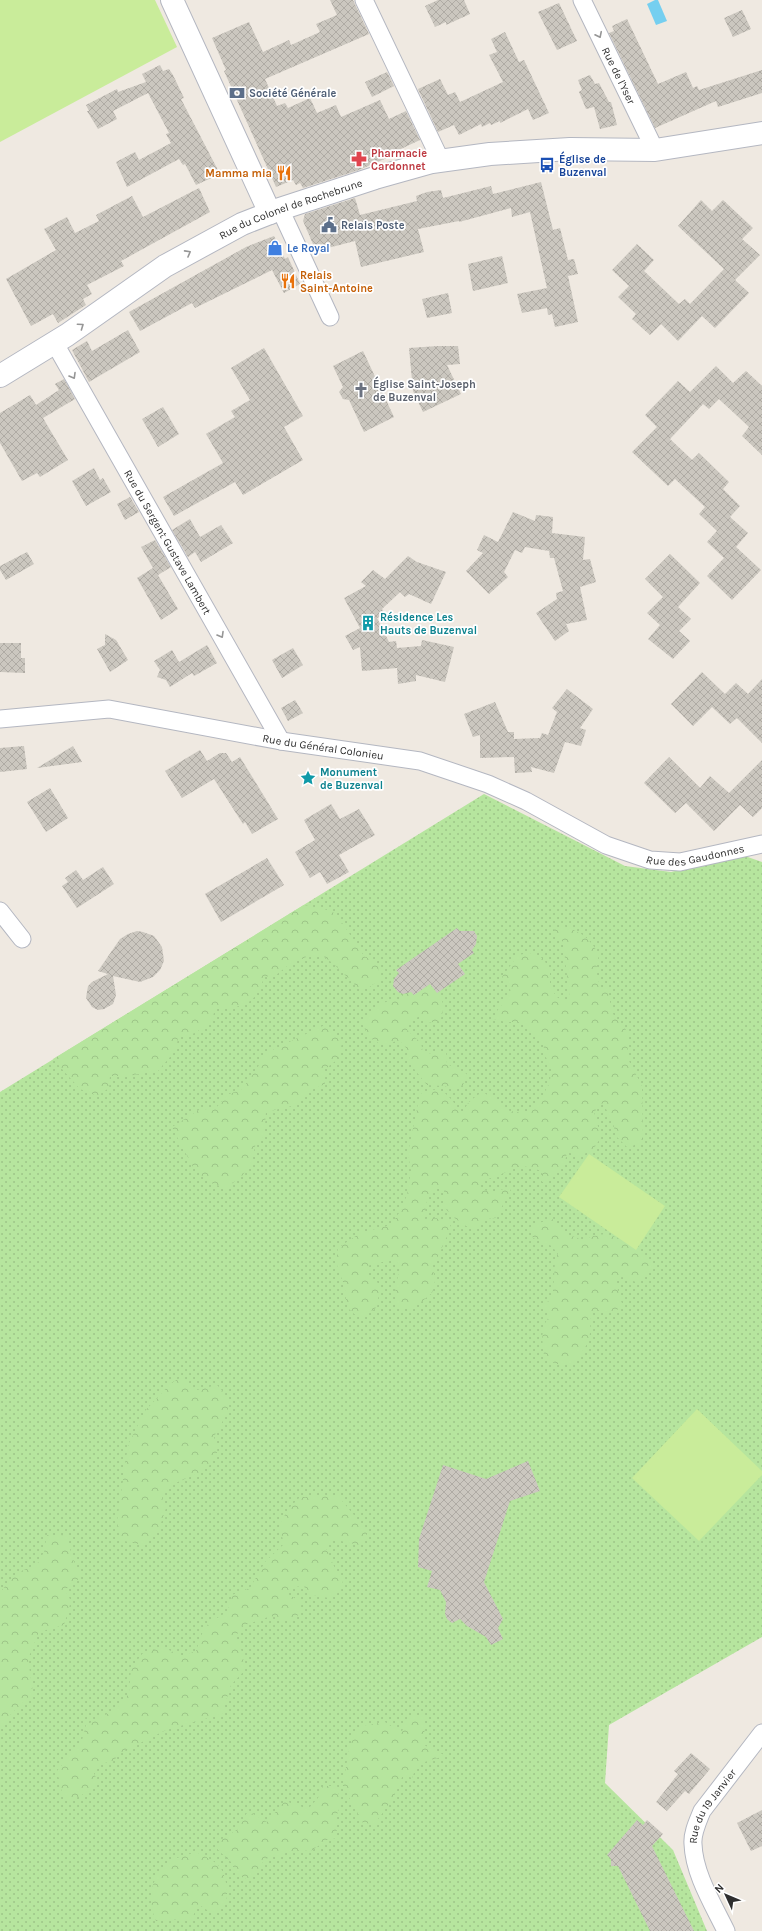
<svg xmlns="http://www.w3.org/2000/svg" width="762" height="1931" viewBox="0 0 762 1931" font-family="Karla,sans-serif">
<defs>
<pattern id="grass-dots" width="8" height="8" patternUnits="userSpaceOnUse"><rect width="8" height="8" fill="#b6e59e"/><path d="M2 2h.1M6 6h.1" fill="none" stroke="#9dc588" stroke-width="1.8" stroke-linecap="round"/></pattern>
<pattern id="forest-crowns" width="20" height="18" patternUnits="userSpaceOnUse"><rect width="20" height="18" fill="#b6e59e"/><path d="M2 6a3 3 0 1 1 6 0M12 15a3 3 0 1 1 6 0" fill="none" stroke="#9dc588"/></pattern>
<pattern id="building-cross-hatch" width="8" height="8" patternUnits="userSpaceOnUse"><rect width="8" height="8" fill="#cbc7bf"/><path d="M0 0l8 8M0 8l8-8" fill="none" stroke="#afaba4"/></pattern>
</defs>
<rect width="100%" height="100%" fill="#efe9e1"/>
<polygon fill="url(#grass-dots)" points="484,794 625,866 671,872 742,855 762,862 762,1637 609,1725 605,1783 673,1850 707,1931 0,1931 0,1092"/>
<g fill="url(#forest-crowns)">
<path d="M304 905 332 911 343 924 364 956 378 964 380 979 367 989 357 987 334 964 324 957 309 956 291 963 276 975 264 977C256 1005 243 1008 215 1008L212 1021 195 1033 178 1037 176 1050 158 1071 127 1076H110L109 1088 97 1096 80 1089 53 1059Z"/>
<path d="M563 926C583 933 588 937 599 954L596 970 600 987 607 989 613 1014 627 1031 628 1059 642 1086 643 1141 628 1148 616 1136 613 1123 603 1103 594 1112 601 1137 593 1150 579 1156 567 1152 564 1167 557 1169 551 1179 542 1182V1171L520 1165 502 1174 480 1182V1189L492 1192 512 1187 496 1218 486 1219 472 1229C462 1224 447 1215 444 1204 442 1200 444 1195 444 1191L436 1188C426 1196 425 1207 425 1219L435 1218 448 1221 451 1227 437 1259 432 1263 435 1281 432 1293 419 1304 406 1309 395 1305V1292L400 1266 394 1259 367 1266V1273L380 1285 377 1307 367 1315 359 1317C342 1307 348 1300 344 1285 338 1266 335 1269 338 1248L360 1233 391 1225 401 1210 407 1195 411 1171 408 1153 420 1094C442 1082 450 1097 462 1114L468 1103 481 1092C494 1096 498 1106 510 1111 514 1112 521 1112 526 1112L542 1098 550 1081 551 1069 545 1055 543 1042 532 1030 521 1022H506L493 1019 497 1011 511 993 509 985 502 977 518 955 530 953 544 959 550 973V988L558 998 570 1000 563 942 553 930Z"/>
<path d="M430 984C442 1000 447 1001 440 1021L427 1023 420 1016 410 1021 407 1030 421 1043 424 1058 425 1054 446 1051 447 1064 467 1074 463 1085 455 1090 444 1086 427 1085 407 1060V1049L402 1043 397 1041 382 1045 370 1038 362 1024C372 1009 380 1000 399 1000L403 994Z"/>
<polygon points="325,1025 333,1031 342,1043 338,1059 324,1070 325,1084 309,1091 296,1105 266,1112 264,1136 256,1142 252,1161 242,1176 226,1188 208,1182 193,1167 172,1127 199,1110 216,1108 227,1095 242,1089 257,1069 264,1054"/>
<path d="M554 1219 561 1232 583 1240C605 1230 614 1234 633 1247 643 1255 646 1255 652 1267L647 1275 636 1282 622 1277 615 1280 623 1307 610 1313 594 1309C589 1318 591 1324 590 1333 589 1347 579 1355 570 1364H556L544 1355C542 1341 540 1327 550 1316L549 1311 544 1306 553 1295 555 1261 558 1253 550 1245 533 1238 529 1228 538 1223Z"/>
<path d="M180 1378 190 1384 193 1391 217 1385C238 1407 225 1414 214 1437 215 1441 218 1448 217 1452 213 1473 183 1478 167 1487L162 1498 166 1508 160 1526 143 1545 120 1540 117 1522 128 1445 145 1411 171 1383Z"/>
<path d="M338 1496 368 1532 359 1545 332 1539 326 1548 337 1573 343 1580 341 1591 329 1598 313 1595 303 1586 294 1587 288 1594 302 1603 297 1617 288 1621 271 1616 242 1626 236 1636 243 1655 244 1671 231 1685 222 1714 166 1730 122 1752 113 1761 100 1764 92 1769 98 1782C87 1792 79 1799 64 1801L57 1771 82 1740 86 1725 117 1709 129 1693 131 1668 143 1653 163 1647 181 1656 196 1651 203 1631 209 1623 227 1612 232 1595 250 1588 265 1562 284 1544 279 1525 289 1508 300 1497Z"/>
<polygon points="47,1535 67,1536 72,1557 81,1577 65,1590 71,1601 64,1625 39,1632 28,1659 33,1693 12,1713 0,1727 0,1592 17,1573 37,1564 44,1552"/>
<path d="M409 1717H425L424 1745 446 1756 430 1760 417 1765 412 1778 403 1774C397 1794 387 1808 374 1824L363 1823 343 1786 349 1748 354 1735 361 1726 385 1722 401 1733Z"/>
<polygon points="323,1786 337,1786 341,1804 336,1817 337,1838 327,1840 311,1851 296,1850 265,1859 250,1881 238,1875 231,1862 218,1850 219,1841 238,1829 248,1811 267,1822 285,1801 308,1809 318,1798"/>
<path d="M196 1852C204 1856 214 1860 220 1867 226 1876 231 1898 223 1907 221 1910 216 1912 213 1914L198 1904 192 1919 156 1921C147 1899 150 1878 169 1862 176 1857 188 1855 196 1852Z"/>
</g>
<g fill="#c9ec9a">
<polygon points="0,0 155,0 177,47 0,142"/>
<polygon points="589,1154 665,1206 636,1250 559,1197"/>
<polygon points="697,1409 762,1471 762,1475 699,1541 632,1478"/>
</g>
<polygon fill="#75cff0" points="655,0 658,0 667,21 656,25 647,4"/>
<g fill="url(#building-cross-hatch)">
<polygon points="330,0 353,0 369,34 265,79 277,106 285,103 288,108 310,98 317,113 336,105 341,117 380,100 389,119 406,111 420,140 388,155 389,157 359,170 303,188 300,183 296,185 293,180 276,187 224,71 226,70 212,38 249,22 263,52 289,40 291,45 320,32 316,24 337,15"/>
<polygon points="438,0 464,0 470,14 446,25 446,22 435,27 425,6"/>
<polygon points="559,3 577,41 557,50 538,12"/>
<polygon points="742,10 751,29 733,37 724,18"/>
<polygon points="627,19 658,84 686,72 693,88 697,86 699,90 762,70 762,93 718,107 716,101 655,128 609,33 614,31 612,26"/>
<polygon points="505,32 519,62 524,60 549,113 533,120 528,109 500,123 500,121 491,125 490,123 482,127 481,124 459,135 454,125 438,132 418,89 440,79 448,95 455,92 460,102 503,82 489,55 497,52 491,39"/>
<polygon points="160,65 163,71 169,69 173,75 184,98 181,99 220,174 196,185 185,164 183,165 179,159 127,187 116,162 135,152 139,160 171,143 166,134 169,133 148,93 113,111 117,119 98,129 87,111 89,111 86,105 117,89 118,92 146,82 142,74"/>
<polygon points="387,72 394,86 372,97 365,82"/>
<polygon points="590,75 595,84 599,83 609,102 611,102 617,125 600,129 594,107 586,109 579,92 582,90 578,80"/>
<polygon points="541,182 553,230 560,228 568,260 574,259 578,274 568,276 578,322 555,327 552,314 548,315 547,308 522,313 517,294 547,288 530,212 512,217 511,208 459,222 459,221 418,229 424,252 361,267 355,241 316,251 303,221 305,214 355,198 360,215 417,201 416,196 427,192 441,190 443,198 491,186 493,194"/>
<polygon points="199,188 210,212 121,261 124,266 87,285 92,294 83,299 86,305 58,323 53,314 31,326 6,279 56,250 44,229 67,217 75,233 99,221 96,215 132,196 143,217"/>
<polygon points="701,200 712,211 723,200 753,228 742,239 760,255 735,280 749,293 715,328 702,316 678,341 661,324 650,335 632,319 636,314 618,297 629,286 612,270 637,244 654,260 644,271 679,304 685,299 690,304 724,269 678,226"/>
<polygon points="274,236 285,259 288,257 300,284 284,293 272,270 195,308 192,303 140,331 129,312 246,247"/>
<polygon points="502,256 508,283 473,291 468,264"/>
<polygon points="448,293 452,313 427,318 422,299"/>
<polygon points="128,330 140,352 89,382 72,350 87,341 92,351"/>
<polygon points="438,346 458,346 460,364 447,365 461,394 423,412 413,391 409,348"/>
<polygon points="264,348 303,416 284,427 303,460 243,495 235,482 174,516 163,497 223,463 206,434 235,417 231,411 250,400 231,368"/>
<polygon points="363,351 394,417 364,432 349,400 343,399 339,392 343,387 333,366"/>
<polygon points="716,366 733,383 746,371 762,386 762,455 742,436 749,427 719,399 709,409 703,404 670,439 692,460 699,453 729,482 723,489 740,506 730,517 748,533 736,547 761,570 732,600 707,576 724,558 707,542 717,531 699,514 705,507 675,479 668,486 632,452 657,427 645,415 678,381 690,392"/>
<polygon points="64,379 75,399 43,418 68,460 40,477 37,473 22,481 0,443 0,413 30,395 36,405 59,390 55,384"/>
<polygon points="163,407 179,434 158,447 142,419"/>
<polygon points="94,468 100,480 103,478 111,492 86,506 72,481"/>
<polygon points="130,497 139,512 125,520 117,504"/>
<polygon points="513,512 535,521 536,515 553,517 552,533 585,537 583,560 590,559 596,582 580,587 587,620 566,624 569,631 555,641 536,613 557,599 556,593 563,591 554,558 550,558 549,551 525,547 522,553 515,550 504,572 508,577 489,594 466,571 483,553 477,550 484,535 498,542"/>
<polygon points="190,519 200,537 221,525 233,543 201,562 195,552 188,557 172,530"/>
<polygon points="155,540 171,567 158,575 178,609 161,620 137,578 153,568 141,547"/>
<polygon points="27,552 34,564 6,580 0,570 0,566"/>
<polygon points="670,554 700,583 678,607 691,619 679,631 690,641 673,659 648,639 660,625 647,613 663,597 645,579"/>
<polygon points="408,556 417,562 446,572 431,604 409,594 405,597 400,592 382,609 385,615 377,618 389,642 396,641 397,648 421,646 422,640 454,647 445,682 416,675 416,681 398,684 397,668 362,671 360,647 353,650 345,636 360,628 344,598 366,586 361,582 373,570 385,579"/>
<polygon points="105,634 116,640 128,660 110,672 97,649 105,645"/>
<polygon points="0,643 21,643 21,658 25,658 25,673 0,672"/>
<polygon points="207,645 217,663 194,676 192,673 170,687 166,680 157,677 160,670 154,661 172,650 179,662"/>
<polygon points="293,648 303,665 282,678 272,660"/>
<polygon points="702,672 725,694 736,683 748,694 762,679 762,743 737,718 730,724 712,707 693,726 671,704"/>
<polygon points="567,689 593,709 580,728 586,730 581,746 565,742 554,773 531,767 532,772 515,773 514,757 480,758 480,735 473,737 464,714 495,702 508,732 514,732 514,739 540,738 542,733 548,735 557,712 552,708"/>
<polygon points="295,700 303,713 288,721 281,708"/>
<polygon points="24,746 27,769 0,772 0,748"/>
<polygon points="73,746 82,762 37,768"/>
<polygon points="200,750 207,761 220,753 226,753 232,762 240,757 278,819 252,834 245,822 243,824 214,779 182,798 165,771"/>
<polygon points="669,757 700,788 710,776 729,793 762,760 762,808 753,817 740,805 714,831 686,803 675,813 644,783"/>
<polygon points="50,788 68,818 46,832 27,802"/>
<polygon points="331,804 340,819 359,809 375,835 339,855 349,872 327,884 320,872 310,878 295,852 315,840 304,820"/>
<polygon points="267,858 284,885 221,922 205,894"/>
<polygon points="103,867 114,884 77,908 62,886 68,882 65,878 76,870 83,880"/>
<polygon points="457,928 460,931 474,931 477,936 476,944 472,950 474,953 458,964 465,974 437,993 430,984 414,995 411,992 403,994 398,992 393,986 394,979 399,973 396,970"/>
<polygon points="137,931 143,932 154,936 162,947 164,961 160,970 153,977 140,982 113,976 116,995 113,1004 104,1009 98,1010 92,1007 86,998 88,986 92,982 108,974 98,971 120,939 128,934"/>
<polygon points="528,1461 540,1491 510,1501 484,1582 503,1619 498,1628 503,1639 491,1645 486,1637 467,1626 460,1619 452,1623 447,1619 445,1614 446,1602 440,1590 427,1587 432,1571 418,1567 419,1539 443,1465 486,1479"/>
<polygon points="691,1753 710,1769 689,1794 685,1791 667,1811 656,1802 678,1774 674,1771"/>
<polygon points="762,1810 762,1846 751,1851 737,1823"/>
<polygon points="637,1820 643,1825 647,1820 663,1834 652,1846 694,1931 650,1931 618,1866 611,1866 611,1859 607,1855"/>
</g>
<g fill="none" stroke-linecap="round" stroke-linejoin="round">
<defs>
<g id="street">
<polyline points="364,0 441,161"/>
<path id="s1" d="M582 0 655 150"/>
<polyline points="280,209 330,317"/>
<path id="s2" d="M54 342 281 741"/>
<path id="s3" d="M0 719 109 709 281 741 420 761 488 784 526 801 606 845 650 860 680 862 762 844"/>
<polyline points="0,911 22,939"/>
<path id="s4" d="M726 1931C713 1904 694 1874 693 1844 692 1833 698 1821 702 1811L762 1733"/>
</g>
<g id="secondary">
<polyline points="172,0 270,213"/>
<path id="s5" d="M0 376 67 335 165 266 242 224 280 209 375 178 432 162 490 154 570 149 655 150 762 133"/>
</g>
</defs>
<use href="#street" stroke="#b4b7c1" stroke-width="19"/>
<use href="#secondary" stroke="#b4b7c1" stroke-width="24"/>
<use href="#street" stroke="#fff" stroke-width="17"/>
<use href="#secondary" stroke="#fff" stroke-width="22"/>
</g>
<defs><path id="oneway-chevron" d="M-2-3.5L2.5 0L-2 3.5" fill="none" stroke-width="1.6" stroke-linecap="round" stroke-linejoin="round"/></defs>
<g stroke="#969696">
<use href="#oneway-chevron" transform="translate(599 35) rotate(64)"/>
<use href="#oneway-chevron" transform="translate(188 253) rotate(-29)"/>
<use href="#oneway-chevron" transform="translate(81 326) rotate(-35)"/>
<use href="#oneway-chevron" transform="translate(73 376) rotate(60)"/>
<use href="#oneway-chevron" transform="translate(221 635) rotate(60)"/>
</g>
<defs>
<symbol id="bank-bare" viewBox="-9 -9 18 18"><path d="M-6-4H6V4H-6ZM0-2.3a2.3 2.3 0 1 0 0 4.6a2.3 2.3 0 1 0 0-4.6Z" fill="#5c6f8a" stroke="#fff" stroke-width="2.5" paint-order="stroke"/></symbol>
<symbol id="pharmacy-bare" viewBox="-9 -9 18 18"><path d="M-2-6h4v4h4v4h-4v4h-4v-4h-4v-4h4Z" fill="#e0444e" stroke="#fff" stroke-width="2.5" paint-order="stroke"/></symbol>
<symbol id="bus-bare" viewBox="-9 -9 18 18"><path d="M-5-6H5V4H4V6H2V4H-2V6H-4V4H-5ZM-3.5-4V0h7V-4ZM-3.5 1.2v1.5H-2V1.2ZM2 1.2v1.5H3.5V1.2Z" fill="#1a4fb4" stroke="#fff" stroke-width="2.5" paint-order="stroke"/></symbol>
<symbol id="restaurant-bare" viewBox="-9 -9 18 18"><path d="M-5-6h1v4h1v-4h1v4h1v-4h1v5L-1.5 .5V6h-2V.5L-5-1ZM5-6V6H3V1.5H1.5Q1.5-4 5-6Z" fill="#e8710a" stroke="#fff" stroke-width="2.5" paint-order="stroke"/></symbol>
<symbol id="civic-bare" viewBox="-9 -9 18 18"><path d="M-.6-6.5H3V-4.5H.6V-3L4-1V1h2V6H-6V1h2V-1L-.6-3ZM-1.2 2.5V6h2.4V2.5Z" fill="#5c6f8a" stroke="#fff" stroke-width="2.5" paint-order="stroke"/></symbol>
<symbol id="shop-bare" viewBox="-9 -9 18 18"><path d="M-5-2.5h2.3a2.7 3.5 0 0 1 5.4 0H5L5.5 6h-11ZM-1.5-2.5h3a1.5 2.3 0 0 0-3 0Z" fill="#3f7fe0" stroke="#fff" stroke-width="2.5" paint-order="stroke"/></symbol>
<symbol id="church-bare" viewBox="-9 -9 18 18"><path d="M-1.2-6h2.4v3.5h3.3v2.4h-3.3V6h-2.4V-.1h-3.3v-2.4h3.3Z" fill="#6b7280" stroke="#fff" stroke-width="2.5" paint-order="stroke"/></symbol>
<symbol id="building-bare" viewBox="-9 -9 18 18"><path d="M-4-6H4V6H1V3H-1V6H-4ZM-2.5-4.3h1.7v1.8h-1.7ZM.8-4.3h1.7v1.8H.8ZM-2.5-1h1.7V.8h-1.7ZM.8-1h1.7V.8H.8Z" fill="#0f9aa8" stroke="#fff" stroke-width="2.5" paint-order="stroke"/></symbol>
<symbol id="sight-bare" viewBox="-9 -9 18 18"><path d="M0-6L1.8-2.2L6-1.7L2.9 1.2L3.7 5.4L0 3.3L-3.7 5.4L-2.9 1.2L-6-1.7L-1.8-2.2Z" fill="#0f9aa8" stroke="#fff" stroke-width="2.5" paint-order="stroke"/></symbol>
</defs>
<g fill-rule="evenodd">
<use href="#bank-bare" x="226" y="82" width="22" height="22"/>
<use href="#pharmacy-bare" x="348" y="148" width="22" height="22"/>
<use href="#bus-bare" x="536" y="154" width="22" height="22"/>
<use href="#restaurant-bare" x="273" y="162" width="22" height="22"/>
<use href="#civic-bare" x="318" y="214" width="22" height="22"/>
<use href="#shop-bare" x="264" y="237" width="22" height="22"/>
<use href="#restaurant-bare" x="277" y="270" width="22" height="22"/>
<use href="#church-bare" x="350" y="379" width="22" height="22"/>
<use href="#building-bare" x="357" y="612" width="22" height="22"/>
<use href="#sight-bare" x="297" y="767" width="22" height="22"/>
</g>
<g text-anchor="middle" stroke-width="3.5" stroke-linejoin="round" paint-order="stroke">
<g font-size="11" fill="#2e2e2e" stroke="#fff">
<text dy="4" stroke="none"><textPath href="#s1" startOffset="84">Rue de l'Yser</textPath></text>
<text dy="4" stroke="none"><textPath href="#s5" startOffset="337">Rue du Colonel de Rochebrune</textPath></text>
<text dy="4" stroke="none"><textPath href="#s2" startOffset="230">Rue du Sergent Gustave Lambert</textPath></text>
<text dy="4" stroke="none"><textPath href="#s3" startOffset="327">Rue du Général Colonieu</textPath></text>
<text dy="4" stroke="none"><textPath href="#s3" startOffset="722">Rue des Gaudonnes</textPath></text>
<text dy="4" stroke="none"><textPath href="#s4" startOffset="137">Rue du 19 Janvier</textPath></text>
</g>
<g font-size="11" font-weight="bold" fill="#4e5e75" stroke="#fff" text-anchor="start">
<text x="249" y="97">Société Générale</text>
<text x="341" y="229">Relais Poste</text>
</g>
<g font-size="11" font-weight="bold" fill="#be3a42" stroke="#fff" text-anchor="start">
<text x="371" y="157">Pharmacie<tspan x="371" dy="13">Cardonnet</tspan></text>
</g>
<g font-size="11" font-weight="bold" fill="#164399" stroke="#fff" text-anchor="start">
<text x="559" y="163">Église de<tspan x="559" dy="13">Buzenval</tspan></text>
</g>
<g font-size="11" font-weight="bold" fill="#c56008" stroke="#fff" text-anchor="end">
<text x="272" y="177">Mamma mia</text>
<text x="300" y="279" text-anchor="start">Relais<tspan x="300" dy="13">Saint-Antoine</tspan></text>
</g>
<g font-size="11" font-weight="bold" fill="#366cbe" stroke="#fff" text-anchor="start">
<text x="287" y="252">Le Royal</text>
</g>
<g font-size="11" font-weight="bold" fill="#5b616d" stroke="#fff" text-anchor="start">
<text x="373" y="388">Église Saint-Joseph<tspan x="373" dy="13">de Buzenval</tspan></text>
</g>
<g font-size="11" font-weight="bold" fill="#0d838f" stroke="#fff" text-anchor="start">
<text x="380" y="621">Résidence Les<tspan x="380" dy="13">Hauts de Buzenval</tspan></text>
<text x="320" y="776">Monument<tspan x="320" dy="13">de Buzenval</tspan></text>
</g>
</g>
<g transform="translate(726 1895) rotate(314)" stroke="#ffffff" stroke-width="3" paint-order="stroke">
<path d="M0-3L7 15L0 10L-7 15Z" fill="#2e2e2e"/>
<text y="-6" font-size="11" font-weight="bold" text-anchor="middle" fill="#2e2e2e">N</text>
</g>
</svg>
